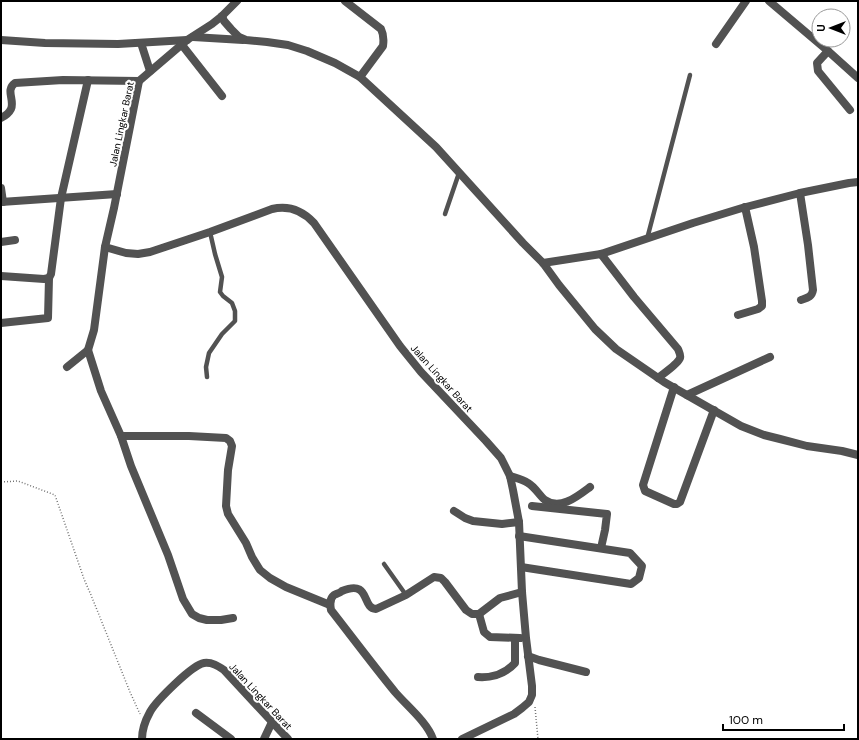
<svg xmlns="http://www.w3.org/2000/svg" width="859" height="740" viewBox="0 0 859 740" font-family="'DM Sans',sans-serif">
<rect width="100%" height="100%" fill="#fff"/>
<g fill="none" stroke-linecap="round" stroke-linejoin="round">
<g stroke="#747474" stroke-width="1.5" stroke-dasharray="1 2" stroke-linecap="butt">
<polyline points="1,482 18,481 55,495 84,579 91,595 130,692 140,714"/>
<polyline points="535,707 538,739"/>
</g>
<g stroke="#525252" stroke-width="4.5">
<polyline points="445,214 459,173"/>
<polyline points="647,239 690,75"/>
<polyline points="207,377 206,367 209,353 222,334 235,321 235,311 232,303 223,296 220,292 222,277 215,254 210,232"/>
<polyline points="384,564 406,595"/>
</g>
<g stroke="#525252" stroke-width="8">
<path d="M345 1 381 29C384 35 384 39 383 46L360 77"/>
<polyline points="769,1 828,51 858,78"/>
<polyline points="222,16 224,21 231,29 239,37 246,40 267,42 288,45 307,51 335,63 360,77 436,147 523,243 543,263 559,285 595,329 616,349 664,382 741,426 764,435 780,439 807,446 842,451 858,455"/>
<polyline points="193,37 243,40"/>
<polyline points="1,40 45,43 118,44 187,40"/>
<polyline points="141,43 150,71"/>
<polyline points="716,44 746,1"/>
<polyline points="182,45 222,96"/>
<polyline points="828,51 817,63 818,71 850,110"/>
<path d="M1 118C5 116 9 113 11 109 15 100 5 90 15 83L63 80 139 81"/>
<polyline points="1,188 3,202"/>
<path d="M800 193 808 245 813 290C812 297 807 298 801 300"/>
<polyline points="1,202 117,194"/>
<polyline points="1,242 15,240"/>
<path d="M105 247 126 253 138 254 150 252 210 232 272 209C289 205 302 210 314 223L400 346 421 372 486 441 501 458 510 476 513 490 519 522 522 592 526 638 532 686V695L529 702 522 708 514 714 462 739"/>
<path d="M601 254 634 297 678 349C679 352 681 355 680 358 678 364 664 373 658 378"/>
<polyline points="543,263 601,254 693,223 742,208 800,193 849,183 858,182"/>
<polyline points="1,276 44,279 49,278 51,274 61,198 88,80"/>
<polyline points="738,315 758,309 762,306 762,301 754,247 745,207"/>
<polyline points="1,323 48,318 49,278"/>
<polyline points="88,350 101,391 121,436 189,436 226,438 230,441 232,446 228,470 226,506 228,514 246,543 252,557 260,570 270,578 286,587 330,605"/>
<polyline points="67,367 88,350 94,330 105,247 114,208 139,81 187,40 212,24 222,16 237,1"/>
<polyline points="674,387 643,485 645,491 674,504 677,504 680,502 714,410"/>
<polyline points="687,395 770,357"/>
<polyline points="121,436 131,466 168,555 183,599 192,614 199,618 207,620 221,620 233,618"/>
<path d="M510 476C516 478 522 479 528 483 535 487 539 495 545 500 560 511 578 496 590 487"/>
<polyline points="532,506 607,514 605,530 601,548"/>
<polyline points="454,511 465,518 473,521 502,524 519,522"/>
<polyline points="519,536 630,553 642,566 639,578 631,584 521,567"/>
<polyline points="479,614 484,632 490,637 520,638"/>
<polyline points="528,656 539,660 586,672"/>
<path d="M478 677C493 678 505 674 515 663V638"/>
<polyline points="196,713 231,739"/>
<path d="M142 739C142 729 145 721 150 712 156 701 192 665 204 663 212 662 218 666 224 670L288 739"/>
<polyline points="264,739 272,722"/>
<path d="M433 739C427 722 407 706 395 692 373 665 352 637 331 610 330 605 329 599 334 595 336 594 340 593 342 591 371 579 361 608 376 609L406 595 434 577 441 578 445 582 466 610 472 614H479L500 598 522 592"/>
</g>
</g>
<g text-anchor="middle" stroke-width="4" stroke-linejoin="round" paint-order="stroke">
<g font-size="10" fill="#000" stroke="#fff">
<text transform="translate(121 124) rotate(-78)" y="4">Jalan Lingkar Barat</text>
<text transform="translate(442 378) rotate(48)" y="4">Jalan Lingkar Barat</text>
<text transform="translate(261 696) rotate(47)" y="4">Jalan Lingkar Barat</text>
</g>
</g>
<rect width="859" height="740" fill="none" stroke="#000000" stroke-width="4"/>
<g transform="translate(831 28) rotate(270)"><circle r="19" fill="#ffffff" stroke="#999999"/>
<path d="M0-3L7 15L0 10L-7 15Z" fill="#000000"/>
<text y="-6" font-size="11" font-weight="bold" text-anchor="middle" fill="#000000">U</text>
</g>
<path d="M723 724v6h121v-6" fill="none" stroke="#000000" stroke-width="2"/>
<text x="729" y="724" font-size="12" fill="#000000" stroke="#ffffff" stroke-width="3" paint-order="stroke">100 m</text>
</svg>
